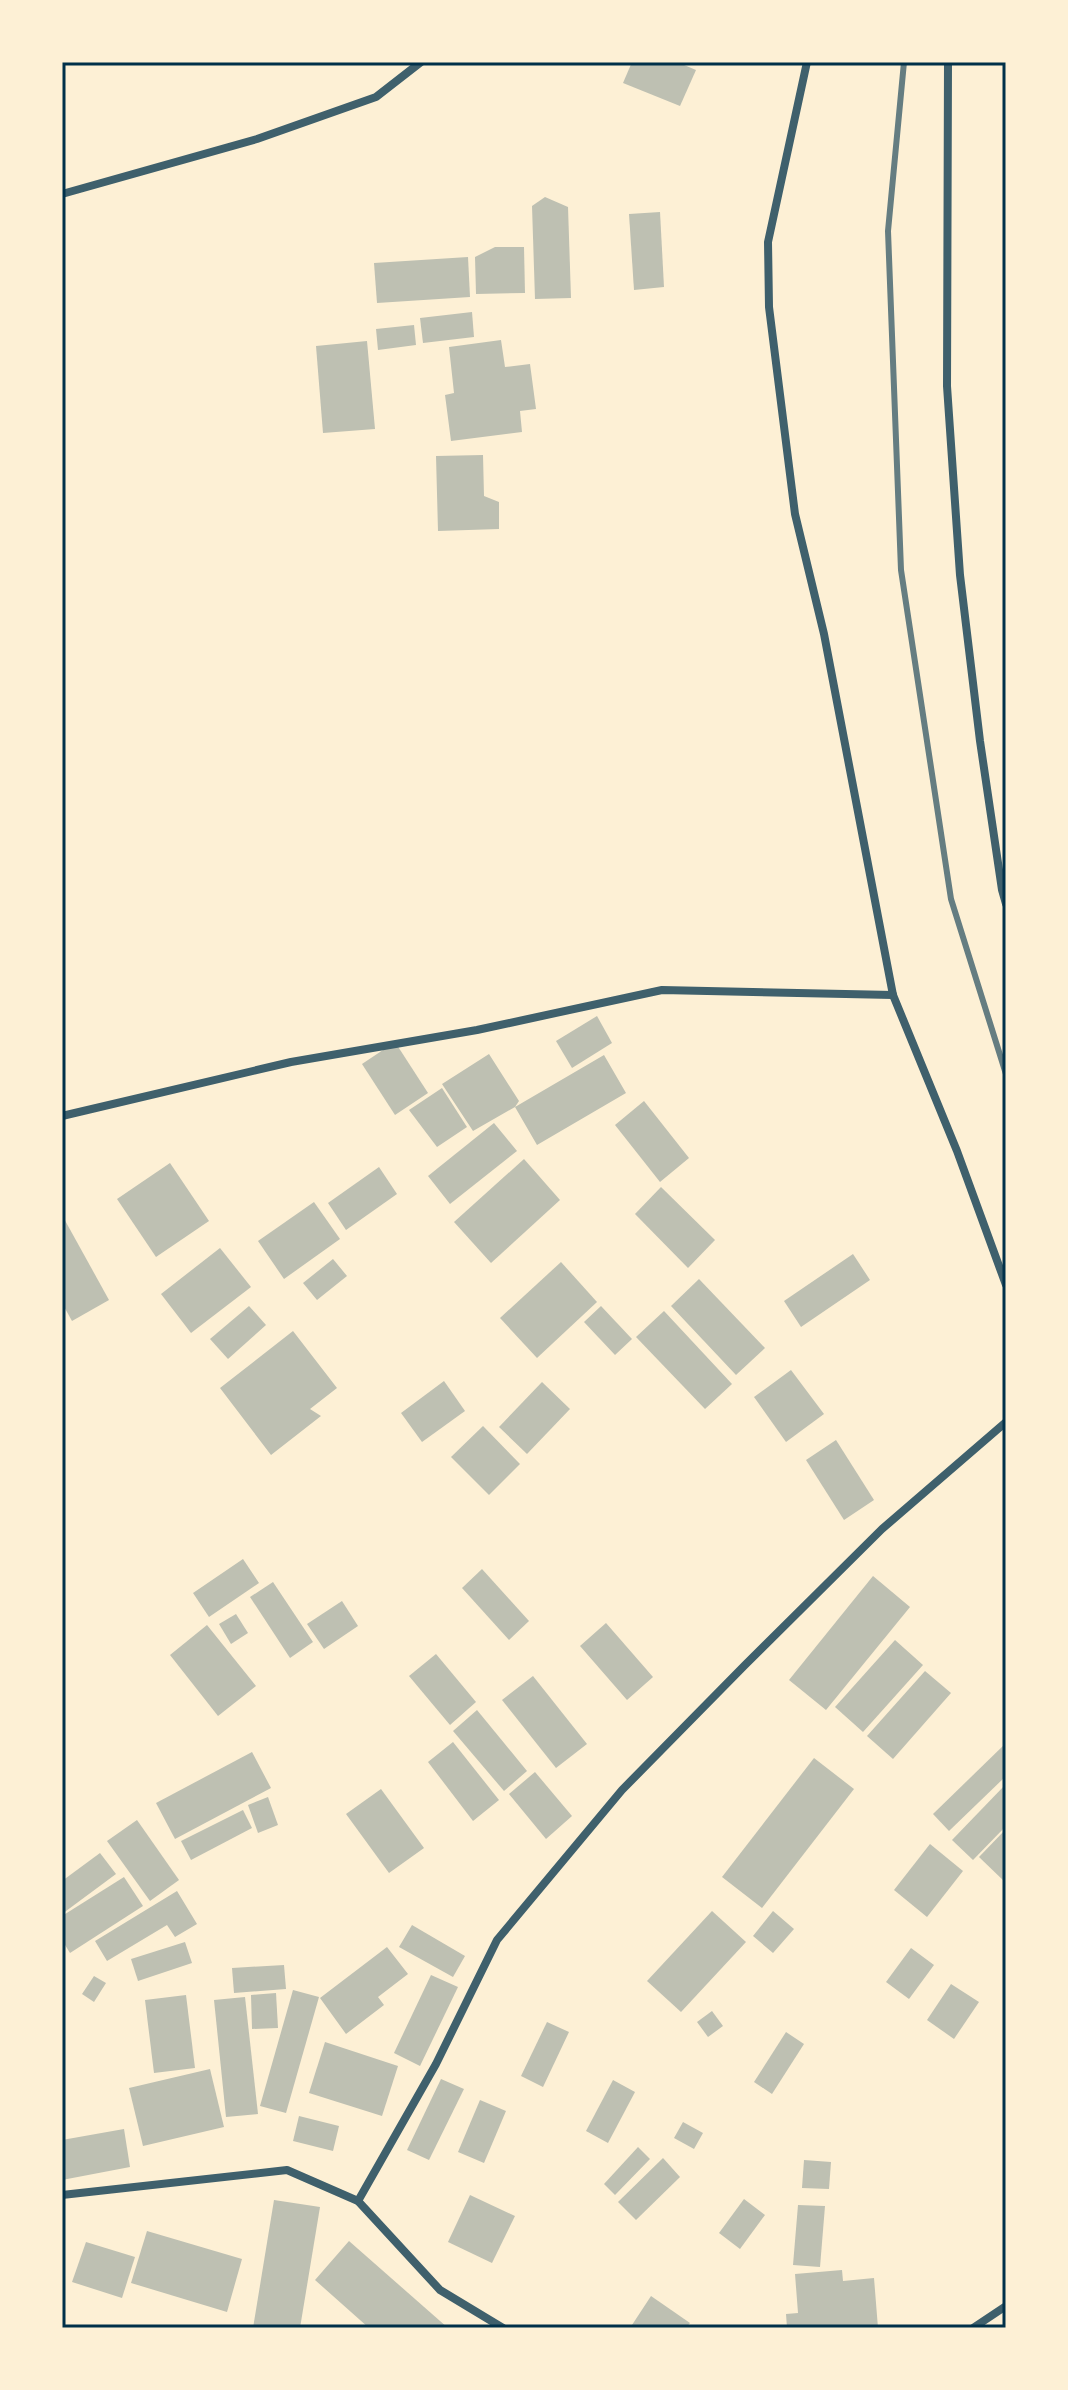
<svg xmlns="http://www.w3.org/2000/svg" width="1068" height="2390" viewBox="0 0 1068 2390" font-family="'Crimson Pro',serif">
<rect width="100%" height="100%" fill="#fdf0d5"/>
<g fill="#bec0b2">
<polygon points="632,62 677,62 696,70 680,106 623,83"/>
<polygon points="545,197 568,207 571,298 535,299 532,206"/>
<polygon points="660,212 664,287 634,290 629,214"/>
<polygon points="495,247 524,247 525,293 476,294 475,257"/>
<polygon points="468,257 470,297 377,303 374,263"/>
<polygon points="472,312 474,337 423,343 420,318"/>
<polygon points="414,325 416,345 378,350 376,329"/>
<polygon points="501,340 505,367 530,364 536,409 520,411 522,432 451,441 445,395 454,393 449,347"/>
<polygon points="367,341 375,429 323,433 316,346"/>
<polygon points="483,455 484,496 499,502 499,529 438,531 436,456"/>
<polygon points="597,1016 612,1043 572,1068 556,1041"/>
<polygon points="395,1042 428,1093 395,1115 362,1064"/>
<polygon points="489,1054 519,1101 515,1107 604,1055 626,1093 537,1145 515,1107 473,1131 442,1084"/>
<polygon points="442,1088 467,1127 437,1147 409,1110"/>
<polygon points="644,1101 689,1158 660,1182 615,1125"/>
<polygon points="494,1123 517,1151 450,1204 428,1176"/>
<polygon points="524,1159 560,1200 491,1263 454,1222"/>
<polygon points="170,1163 209,1221 156,1257 117,1199"/>
<polygon points="379,1167 397,1194 346,1230 328,1203"/>
<polygon points="661,1187 715,1240 688,1268 635,1214"/>
<polygon points="314,1202 340,1239 284,1279 258,1241"/>
<polygon points="62,1215 109,1300 72,1321 62,1303"/>
<polygon points="220,1248 251,1287 191,1333 161,1294"/>
<polygon points="853,1254 870,1280 801,1327 784,1301"/>
<polygon points="333,1259 347,1276 317,1300 303,1283"/>
<polygon points="561,1262 597,1302 537,1358 500,1318"/>
<polygon points="699,1279 765,1348 736,1375 671,1306"/>
<polygon points="249,1306 266,1325 228,1359 210,1339"/>
<polygon points="601,1306 632,1339 615,1355 584,1322"/>
<polygon points="664,1311 732,1384 705,1409 636,1337"/>
<polygon points="293,1331 337,1388 310,1409 321,1416 271,1455 220,1388"/>
<polygon points="791,1370 824,1414 786,1442 754,1397"/>
<polygon points="444,1381 465,1411 422,1442 401,1413"/>
<polygon points="542,1382 570,1409 527,1454 499,1427"/>
<polygon points="483,1426 520,1464 489,1495 451,1457"/>
<polygon points="836,1440 874,1500 844,1520 806,1460"/>
<polygon points="243,1559 259,1583 209,1617 193,1593"/>
<polygon points="482,1569 529,1621 509,1640 462,1588"/>
<polygon points="873,1576 910,1607 826,1710 789,1680"/>
<polygon points="273,1582 313,1642 290,1658 250,1597"/>
<polygon points="342,1601 358,1626 324,1649 307,1624"/>
<polygon points="236,1614 248,1633 231,1644 219,1624"/>
<polygon points="606,1623 653,1677 627,1700 580,1646"/>
<polygon points="207,1625 256,1686 218,1716 170,1655"/>
<polygon points="895,1640 923,1665 863,1732 835,1707"/>
<polygon points="436,1654 476,1702 450,1725 409,1676"/>
<polygon points="925,1671 951,1693 893,1759 867,1736"/>
<polygon points="533,1676 587,1744 556,1768 502,1700"/>
<polygon points="477,1710 527,1771 504,1791 453,1731"/>
<polygon points="453,1742 499,1800 473,1821 428,1762"/>
<polygon points="1006,1743 1006,1776 949,1831 933,1814"/>
<polygon points="252,1752 271,1788 175,1839 156,1803"/>
<polygon points="814,1758 854,1789 762,1908 722,1877"/>
<polygon points="535,1772 572,1816 546,1839 509,1794"/>
<polygon points="1006,1784 1006,1826 973,1860 952,1840"/>
<polygon points="381,1789 424,1848 389,1873 346,1814"/>
<polygon points="268,1797 278,1825 258,1833 248,1805"/>
<polygon points="243,1810 252,1828 191,1860 181,1841"/>
<polygon points="137,1820 179,1880 150,1901 107,1841"/>
<polygon points="1006,1829 1006,1883 979,1857"/>
<polygon points="930,1844 963,1871 927,1917 894,1890"/>
<polygon points="100,1853 116,1874 62,1914 62,1881"/>
<polygon points="124,1877 143,1906 70,1953 62,1940 62,1916"/>
<polygon points="177,1891 197,1924 175,1937 167,1925 107,1961 95,1941"/>
<polygon points="712,1911 746,1942 681,2012 647,1981"/>
<polygon points="773,1911 794,1929 773,1953 753,1936"/>
<polygon points="412,1925 465,1956 453,1977 399,1947"/>
<polygon points="185,1942 192,1963 138,1981 131,1959"/>
<polygon points="387,1947 408,1974 378,1997 384,2005 346,2034 320,1998"/>
<polygon points="911,1948 934,1965 909,1999 886,1982"/>
<polygon points="284,1965 286,1989 234,1993 232,1968"/>
<polygon points="431,1975 458,1987 420,2066 394,2053"/>
<polygon points="94,1976 106,1983 94,2002 82,1994"/>
<polygon points="951,1984 979,2002 954,2039 927,2020"/>
<polygon points="293,1990 319,1997 286,2113 260,2106"/>
<polygon points="276,1993 278,2028 252,2029 251,1995"/>
<polygon points="186,1995 195,2068 154,2073 145,2000"/>
<polygon points="245,1997 258,2114 226,2117 214,2000"/>
<polygon points="712,2011 723,2026 708,2037 697,2022"/>
<polygon points="547,2022 569,2032 543,2087 521,2076"/>
<polygon points="786,2032 804,2044 772,2094 754,2082"/>
<polygon points="325,2042 398,2066 382,2116 309,2093"/>
<polygon points="210,2069 224,2127 143,2146 129,2088"/>
<polygon points="441,2079 464,2089 429,2160 407,2150"/>
<polygon points="613,2080 635,2092 608,2143 586,2131"/>
<polygon points="480,2100 506,2111 484,2163 458,2152"/>
<polygon points="299,2116 339,2126 333,2151 293,2141"/>
<polygon points="683,2122 703,2133 694,2149 674,2138"/>
<polygon points="124,2129 130,2167 62,2180 62,2140"/>
<polygon points="638,2147 650,2159 615,2195 604,2184"/>
<polygon points="663,2158 680,2177 636,2220 618,2202"/>
<polygon points="804,2160 831,2162 829,2189 802,2188"/>
<polygon points="470,2195 515,2216 492,2263 448,2242"/>
<polygon points="744,2199 765,2215 740,2249 719,2233"/>
<polygon points="274,2200 320,2207 300,2328 253,2328"/>
<polygon points="798,2205 825,2206 820,2267 793,2265"/>
<polygon points="147,2231 242,2259 227,2312 131,2283"/>
<polygon points="349,2241 448,2328 369,2328 315,2280"/>
<polygon points="86,2242 135,2257 122,2298 72,2282"/>
<polygon points="842,2270 843,2281 874,2278 878,2328 787,2328 786,2314 798,2313 795,2274"/>
<polygon points="651,2296 690,2323 686,2328 630,2328"/>
</g>
<g fill="none" stroke-linecap="round" stroke-linejoin="round">
<g stroke="#3f606c" stroke-width="8">
<polyline points="807,62 768,242 769,307 795,514 824,634 893,995 957,1151 1006,1285"/>
<polyline points="948,62 947,386 960,575 980,741 1002,890 1006,904"/>
<polyline points="62,194 257,139 376,97 421,62"/>
<polyline points="62,1116 291,1062 477,1030 662,990 893,995"/>
<polyline points="62,2195 287,2170 358,2201 440,2290 503,2328"/>
<polyline points="358,2201 436,2064 497,1940 622,1790 745,1665 882,1529 1006,1422"/>
<polyline points="973,2328 1006,2306"/>
</g>
<polyline stroke="#657d81" stroke-width="6" points="904,62 888,231 901,570 951,899 1006,1074"/>
</g>
<rect width="1068" height="2390" fill="none" stroke="#fdf0d5" stroke-width="128"/>
<rect x="64" y="64" width="940" height="2262" fill="none" stroke="#003049" stroke-width="3"/>
</svg>
